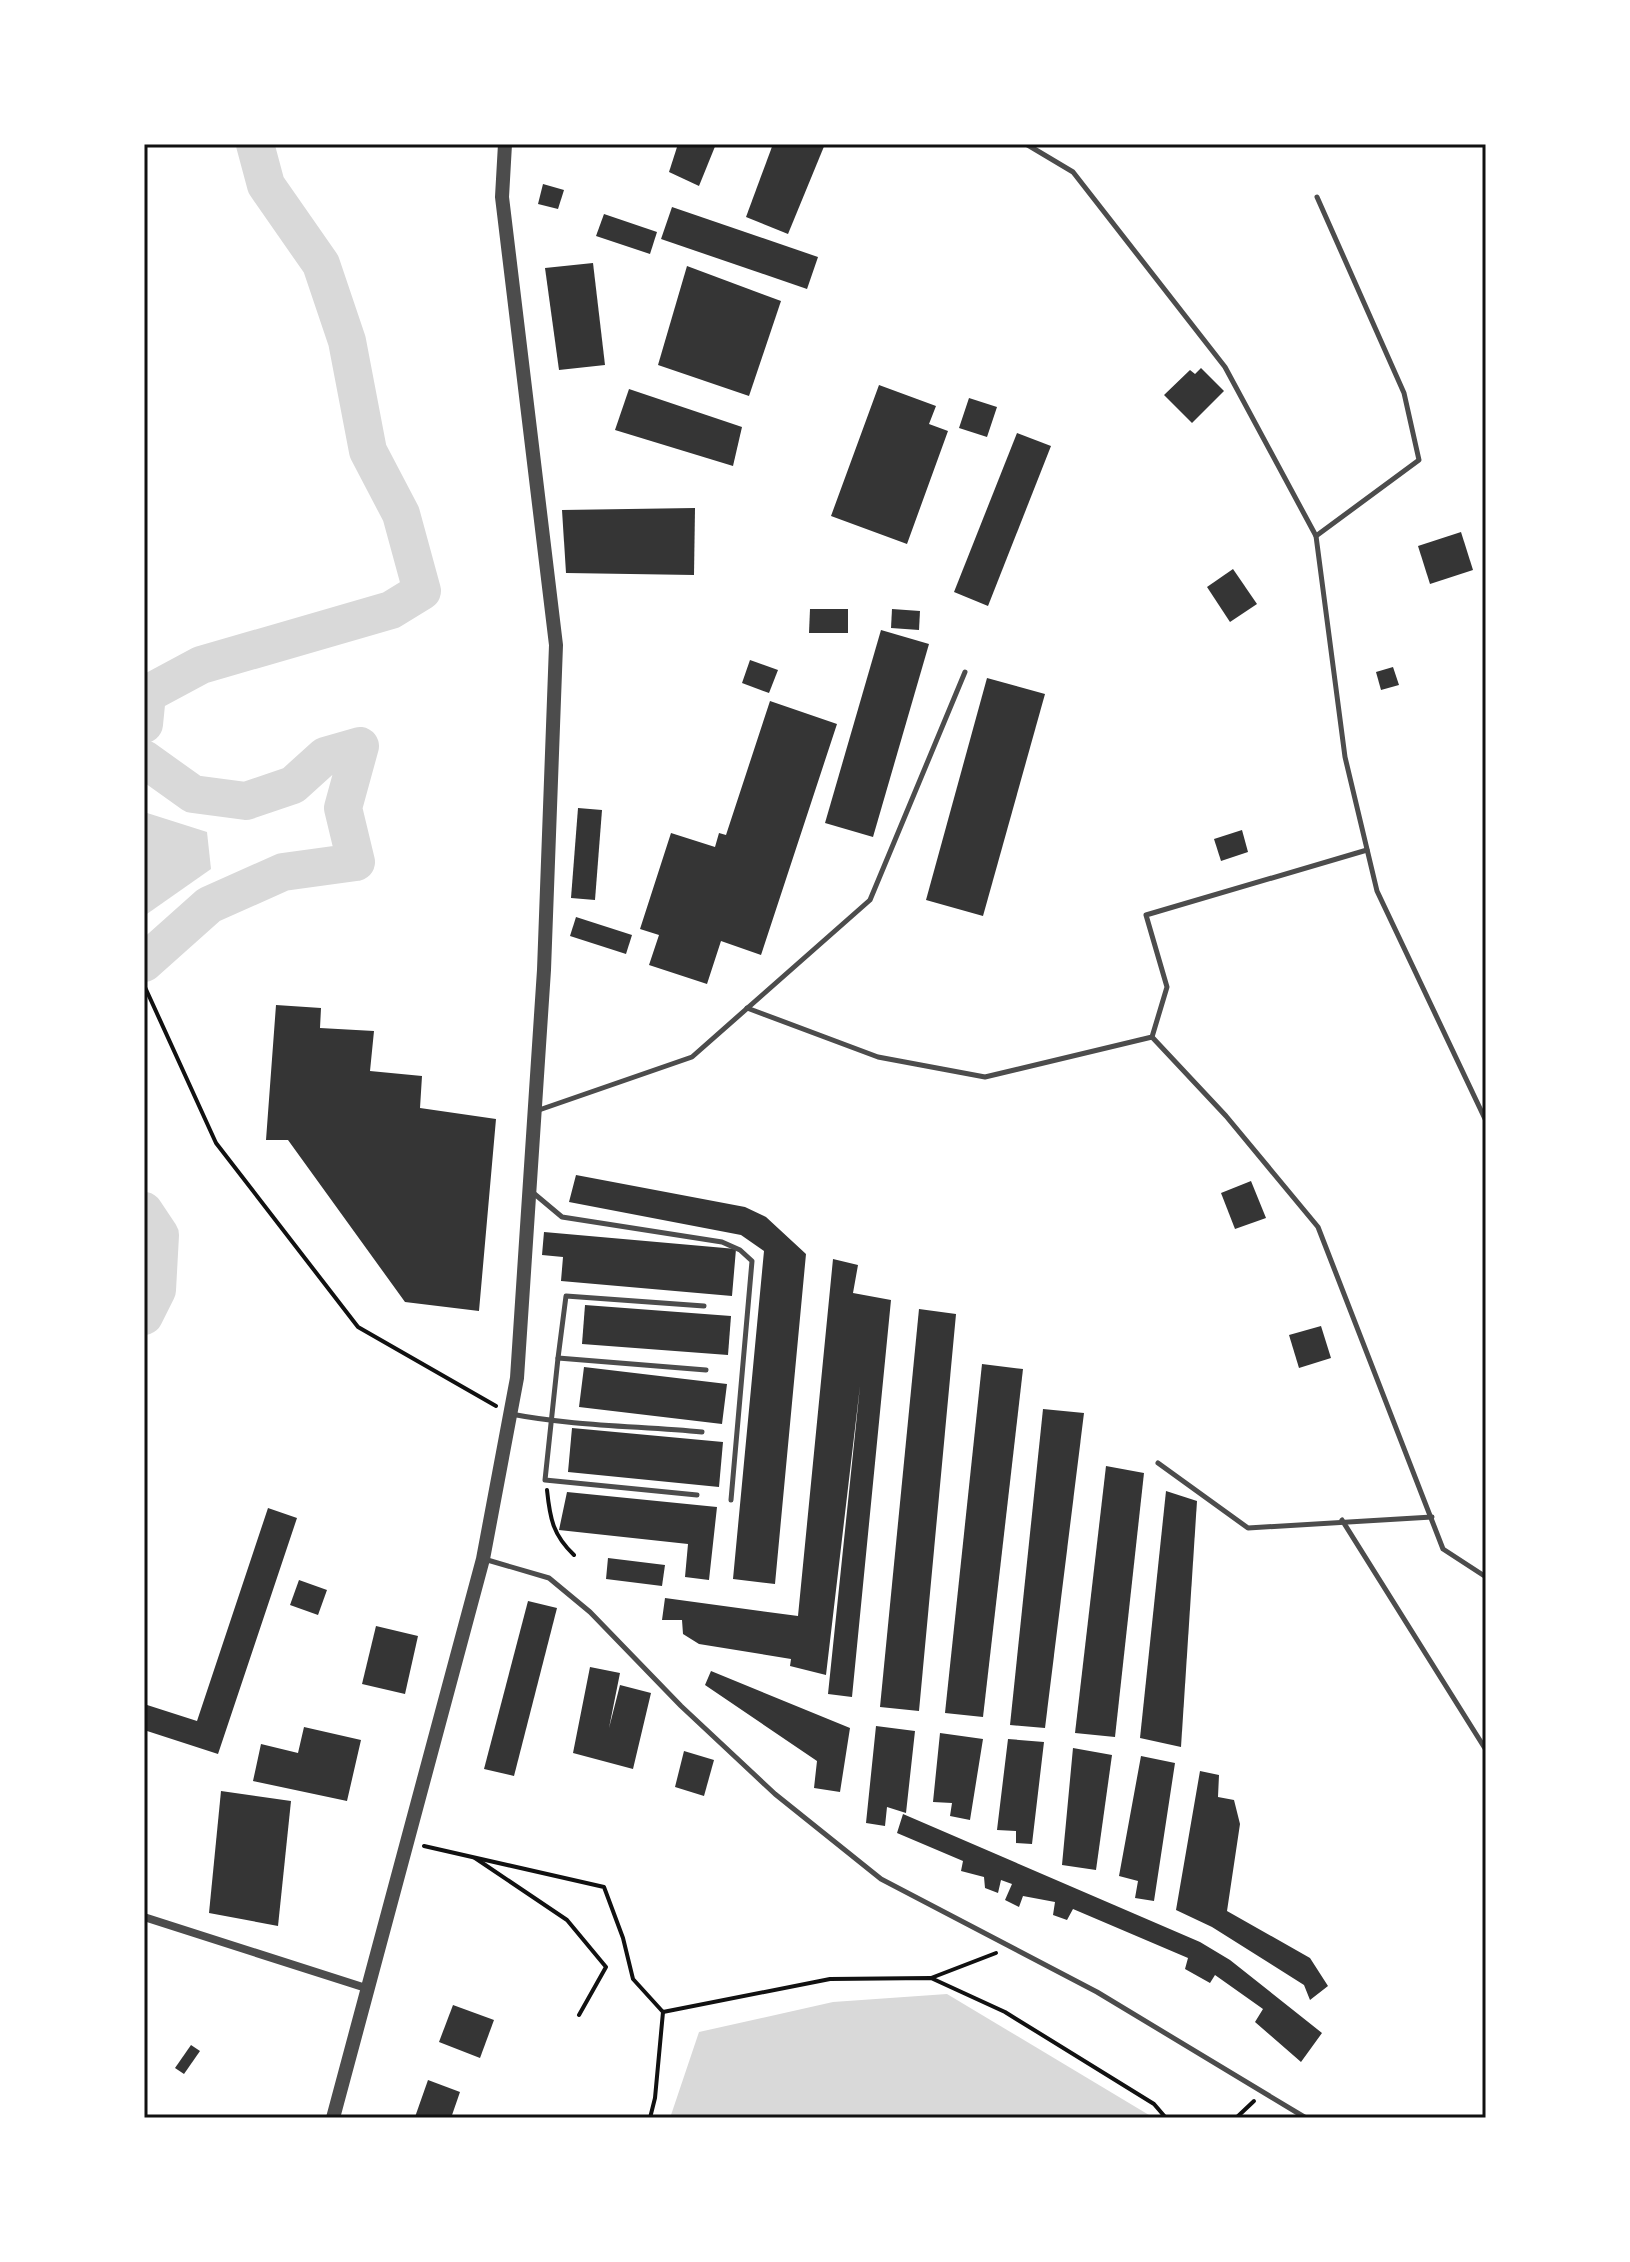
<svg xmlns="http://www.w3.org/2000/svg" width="1630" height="2262" viewBox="0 0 1630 2262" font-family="'Exo 2',sans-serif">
<rect width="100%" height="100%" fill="#fff"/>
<g fill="#d9d9d9">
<polygon points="144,812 207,832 211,869 144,916"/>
<polygon points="947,1994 1154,2118 670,2118 699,2032 833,2002"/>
</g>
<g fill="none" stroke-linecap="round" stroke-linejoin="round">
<g stroke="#d9d9d9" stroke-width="38">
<polyline points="144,724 147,694 201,665 391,610 422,591 401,514 368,451 347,341 321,264 266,185 255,144"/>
<polyline points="144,759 193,794 246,801 293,785 325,756 360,746 343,808 356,862 283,872 209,905 144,963"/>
<polyline points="144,1211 160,1235 157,1290 144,1316"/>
</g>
</g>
<g fill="#353535">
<polygon points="678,144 716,144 699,186 669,172"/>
<polygon points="773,144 825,144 788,234 746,217"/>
<polygon points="543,184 564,190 558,209 538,204"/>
<polygon points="672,207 818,257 807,289 661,239"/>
<polygon points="604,214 657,232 650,254 596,236"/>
<polygon points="593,263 605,365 559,370 545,268"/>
<polygon points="687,266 781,301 749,396 658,365"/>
<polygon points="1201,368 1224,391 1192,423 1164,395 1190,370 1195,374"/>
<polygon points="879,385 936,406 929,424 948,431 907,544 831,516"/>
<polygon points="629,389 742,427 733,466 615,430"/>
<polygon points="969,398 997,407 987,437 959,428"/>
<polygon points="1017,433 1051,446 988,606 954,592"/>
<polygon points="695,508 694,575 566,573 562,510"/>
<polygon points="1461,532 1473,570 1430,584 1418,546"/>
<polygon points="1233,569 1257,604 1230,622 1207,587"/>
<polygon points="810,609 848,609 848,633 809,633"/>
<polygon points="892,609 920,611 919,630 891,628"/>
<polygon points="881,630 929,644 873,837 825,823"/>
<polygon points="750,660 778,670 769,693 742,683"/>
<polygon points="1393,667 1399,685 1381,690 1376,672"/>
<polygon points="987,678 1045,694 983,916 926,900"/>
<polygon points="770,701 837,724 761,955 721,941 707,984 649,965 659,935 640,929 671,833 715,847 719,833 726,835"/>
<polygon points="578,808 602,810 595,900 571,898"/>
<polygon points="1242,830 1248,852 1221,861 1214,839"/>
<polygon points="576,917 632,935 626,954 570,936"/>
<polygon points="276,1005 321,1008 320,1028 374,1031 370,1071 422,1076 420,1108 496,1119 479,1311 405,1302 288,1140 266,1140"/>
<polygon points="576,1175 745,1207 766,1217 806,1254 775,1584 733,1579 764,1251 741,1235 569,1202"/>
<polygon points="1251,1181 1266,1218 1235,1229 1221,1193"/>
<polygon points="544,1232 736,1249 732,1296 561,1281 563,1257 542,1255"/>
<polygon points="833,1259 858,1265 853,1293 891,1300 852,1697 828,1694 860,1386 826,1675 790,1666 791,1659 699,1644 683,1634 682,1620 662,1620 665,1598 798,1616"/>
<polygon points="585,1305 731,1316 728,1355 582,1344"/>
<polygon points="919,1309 956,1314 919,1711 880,1707"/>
<polygon points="1321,1326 1331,1358 1299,1368 1289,1335"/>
<polygon points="982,1364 1023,1369 983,1717 945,1713"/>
<polygon points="584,1367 727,1384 722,1424 579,1407"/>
<polygon points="1043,1409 1084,1413 1045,1728 1010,1725"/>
<polygon points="572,1428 723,1442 719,1487 568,1472"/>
<polygon points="1106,1466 1144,1473 1115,1737 1075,1733"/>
<polygon points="1166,1491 1197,1501 1181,1747 1140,1738"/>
<polygon points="567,1492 717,1507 709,1580 685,1577 688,1544 559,1530"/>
<polygon points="268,1508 297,1518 218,1754 144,1730 144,1704 197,1721"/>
<polygon points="608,1558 665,1565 662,1586 606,1579"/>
<polygon points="299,1580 327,1590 318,1615 290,1605"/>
<polygon points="528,1601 557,1608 514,1776 484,1769"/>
<polygon points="376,1626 418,1636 405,1694 362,1684"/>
<polygon points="590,1667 620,1673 609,1728 620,1685 651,1693 633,1769 573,1753"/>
<polygon points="711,1671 850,1728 840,1792 814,1788 817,1761 705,1685"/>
<polygon points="876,1726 915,1731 906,1813 887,1807 885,1826 866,1823"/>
<polygon points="304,1727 361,1740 347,1801 253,1781 261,1744 298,1753"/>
<polygon points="940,1733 983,1739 970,1820 950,1816 952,1803 933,1802"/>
<polygon points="1008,1739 1044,1742 1032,1844 1016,1843 1016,1831 997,1830"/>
<polygon points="1073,1748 1112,1755 1096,1870 1062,1865"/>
<polygon points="684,1751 714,1760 704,1796 675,1787"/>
<polygon points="1141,1756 1175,1763 1154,1901 1135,1898 1138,1881 1119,1876"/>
<polygon points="1200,1771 1219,1775 1218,1797 1234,1800 1240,1824 1227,1911 1310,1958 1328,1986 1310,2000 1304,1985 1212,1927 1176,1910"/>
<polygon points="221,1791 291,1801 278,1926 209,1913"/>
<polygon points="903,1814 1200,1942 1230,1960 1322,2033 1301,2062 1255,2022 1263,2009 1215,1975 1210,1983 1185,1969 1188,1958 1073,1909 1067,1920 1053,1915 1055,1902 1023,1896 1019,1907 1005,1900 1012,1884 1001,1880 998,1893 985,1888 984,1877 961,1871 963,1861 897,1833"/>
<polygon points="453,2005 494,2020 480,2058 439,2042"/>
<polygon points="191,2045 200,2051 184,2074 175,2068"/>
<polygon points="428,2080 460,2092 451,2118 415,2117"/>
</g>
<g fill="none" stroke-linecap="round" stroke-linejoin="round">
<g stroke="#111" stroke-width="4">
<polyline points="144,985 216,1143 358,1327 496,1406"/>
<path d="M547 1490C550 1519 553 1535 574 1555"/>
<polyline points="424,1846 604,1887 623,1938 633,1979 663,2012 830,1979 931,1978 1005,2012 1154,2104 1166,2118"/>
<polyline points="475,1858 567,1920 606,1967 579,2015"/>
<polyline points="931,1978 996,1953"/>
<polyline points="650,2118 655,2098 663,2012"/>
<polyline points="1236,2118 1254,2101"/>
</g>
<g stroke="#4c4c4c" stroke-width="5">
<polyline points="1026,144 1073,172 1225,367 1316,536 1345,757 1377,891 1486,1121"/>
<polyline points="1316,536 1419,460 1404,393 1317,197"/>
<polyline points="747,1008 878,1057 985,1077 1152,1037 1167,987 1146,915 1367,850"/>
<polyline points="1152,1037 1226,1116 1318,1227 1443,1549 1486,1577"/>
<polyline points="539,1110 692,1057 870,900 965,672"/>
<polyline points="531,1191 562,1217 722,1242 740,1250 752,1261 731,1500"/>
<polyline points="558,1358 566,1296 704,1306"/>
<path d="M511 1414C573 1426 639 1426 702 1432"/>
<polyline points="1158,1463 1248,1528 1432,1517"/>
<polyline points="697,1495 545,1480 558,1358 706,1370"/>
<polyline points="1342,1520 1486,1750"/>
<polyline points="484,1559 549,1578 590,1612 681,1706 775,1794 881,1879 1097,1992 1306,2118"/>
</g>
<polyline stroke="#4c4c4c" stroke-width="8" points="144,1917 369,1989"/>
<polyline stroke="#4c4c4c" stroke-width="14" points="333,2118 483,1559 517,1378 544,970 556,645 502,197 505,144"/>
</g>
<rect width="1630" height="2262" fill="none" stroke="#ffffff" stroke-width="292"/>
<rect x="146" y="146" width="1338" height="1970" fill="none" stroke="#111" stroke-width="3"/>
</svg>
